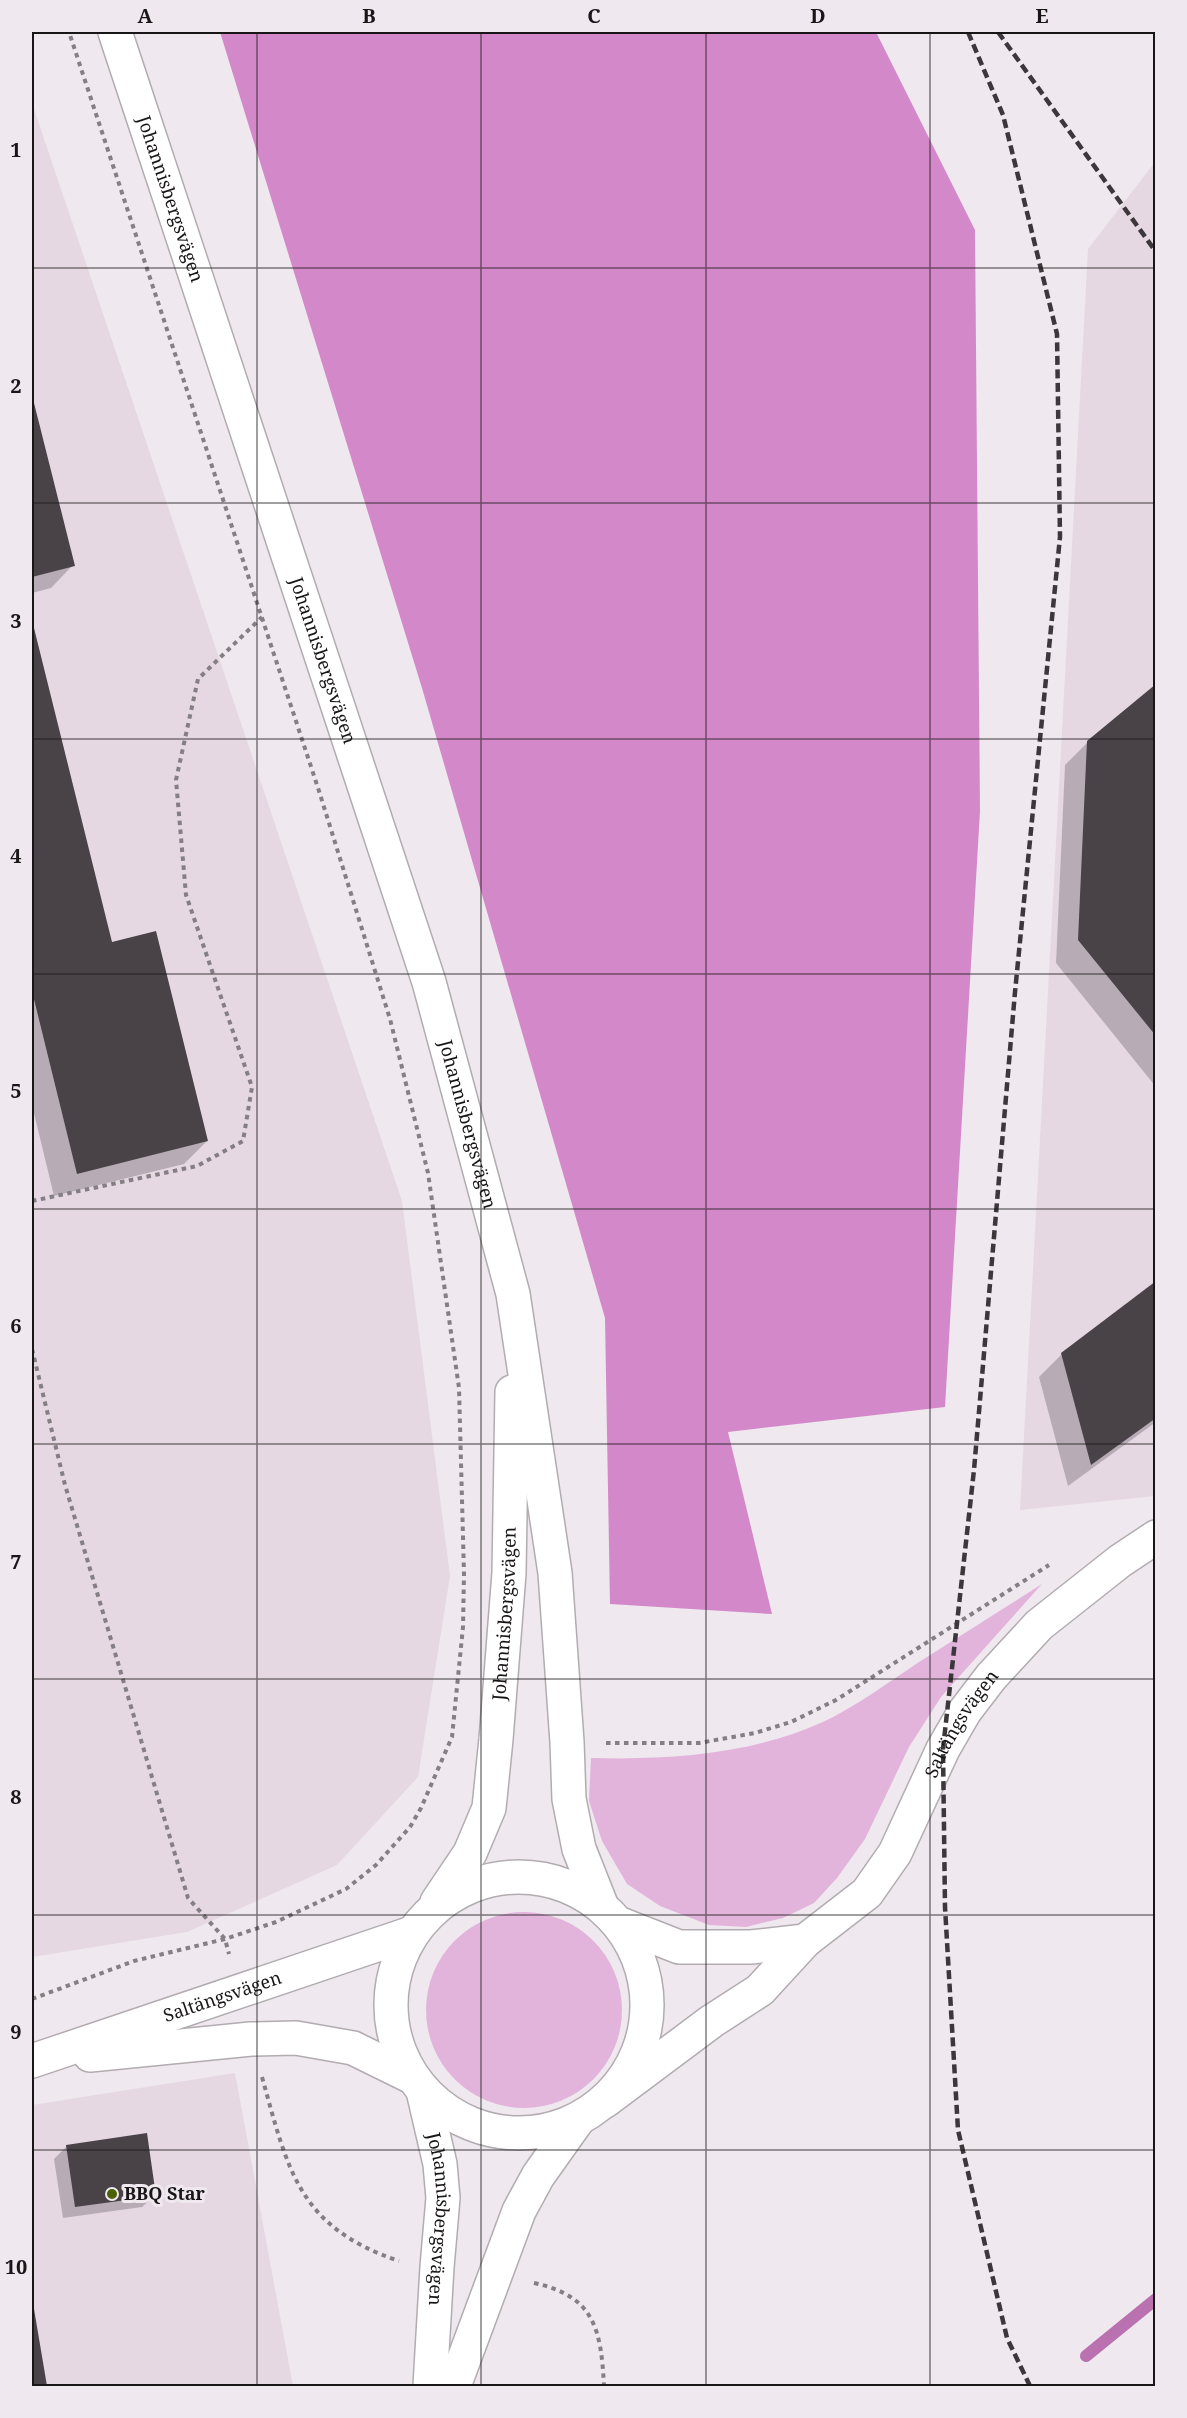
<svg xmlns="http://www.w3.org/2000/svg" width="1187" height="2418" viewBox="0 0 1187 2418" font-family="'Noto Serif',serif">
<rect width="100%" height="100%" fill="#efe8ee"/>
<g fill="#e5d8e3">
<polygon points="32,103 402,1201 450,1576 418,1777 337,1865 187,1932 32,1957"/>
<polygon points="1155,162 1155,1496 1020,1510 1088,249"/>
<polygon points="235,2073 293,2386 32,2386 32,2105"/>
</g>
<g fill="#e2b4db">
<path d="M1042 1584 941 1697 909 1747 865 1839 837 1878 814 1903 783 1918 746 1927 709 1925 660 1906 627 1884 602 1841 589 1801 591 1758C669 1760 750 1755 823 1722 855 1707 889 1682 919 1662 960 1636 1001 1610 1042 1584Z"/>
<circle cx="524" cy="2010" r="98"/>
</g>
<polygon fill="#d389c9" points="220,32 876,32 975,230 980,811 945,1407 728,1432 772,1614 610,1604 605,1318 422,688"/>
<g fill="#0003">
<polygon points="32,398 73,565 51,588 32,593"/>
<polygon points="32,623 111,944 207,1141 184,1164 54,1196 32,1105"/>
<polygon points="1156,686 1156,1087 1056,963 1065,765 1088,742"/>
<polygon points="1156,1283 1156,1422 1068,1486 1039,1377 1062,1354"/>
<polygon points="67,2146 155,2195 142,2207 63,2218 54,2159"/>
<polygon points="32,2305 46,2386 32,2386"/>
</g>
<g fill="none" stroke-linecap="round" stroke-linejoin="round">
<polyline stroke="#b971af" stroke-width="12" points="1086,2356 1156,2299"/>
</g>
<g fill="#494348">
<polygon points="32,395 75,566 32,577"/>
<polygon points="32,620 112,942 156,931 208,1141 77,1174 32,991"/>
<polygon points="1156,684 1156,1036 1078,940 1087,741"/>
<polygon points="1156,1281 1156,1418 1091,1465 1061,1353"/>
<polygon points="147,2133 156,2196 75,2207 66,2145"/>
<polygon points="32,2303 33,2303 47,2386 32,2386"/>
</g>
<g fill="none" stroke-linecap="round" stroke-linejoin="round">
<defs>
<g id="minor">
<polyline points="618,1923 679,1947 751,1947 805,1941"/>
<path id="s1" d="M605 2101 712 2021 760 1990 805 1941 867 1893 895 1853 943 1749 965 1711 991 1677 1039 1625 1120 1561 1156 1537"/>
</g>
<g id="tertiary">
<polyline points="90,2055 251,2039 296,2038 353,2048 412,2077"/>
<path id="s2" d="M32 2061 412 1933"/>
</g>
<g id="secondary">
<path id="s3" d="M115 32 429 982 513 1294 555 1573 567 1742 569 1799 579 1849 602 1907"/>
<circle cx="519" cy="2005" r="128"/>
<path id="s4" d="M437 1902 470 1853 489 1808 496 1739 509 1573 512 1392"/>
<path id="s5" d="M423 2091 440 2164 443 2198 437 2267 430 2386"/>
<polyline points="454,2386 519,2211 538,2176 577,2121"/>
</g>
</defs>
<use href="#minor" stroke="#b2acb1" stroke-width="36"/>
<use href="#tertiary" stroke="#b2acb1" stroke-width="36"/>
<use href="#secondary" stroke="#b2acb1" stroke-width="36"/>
<g stroke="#847f83" stroke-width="4" stroke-dasharray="4.5 4.5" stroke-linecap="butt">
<polyline points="32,1201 197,1166 243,1141 252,1087 186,895 176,780 198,679 262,617"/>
<polyline points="32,1349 65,1485 188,1898 225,1939 229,1954"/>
<polyline points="606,1743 699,1743 755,1733 791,1722 836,1700 1049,1565"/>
<polyline points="32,1999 134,1961 225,1939 276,1922 346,1889 376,1865 410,1827 421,1808 452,1737 463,1627 464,1574 459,1388 428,1173 390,1019 319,791 69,32"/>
<path d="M262 2077C288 2170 298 2227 399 2261"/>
<path d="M534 2283C595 2296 601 2330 604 2386"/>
</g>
<use href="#minor" stroke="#fff" stroke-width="33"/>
<use href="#tertiary" stroke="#fff" stroke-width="33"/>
<use href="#secondary" stroke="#fff" stroke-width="33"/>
<g stroke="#3b373a" stroke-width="4.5" stroke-dasharray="9 4.5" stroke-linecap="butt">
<polyline points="968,32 1003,115 1057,334 1060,537 1015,992 974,1470 943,1749 945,1907 958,2130 1007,2338 1030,2386"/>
<polyline points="998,32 1156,252"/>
</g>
</g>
<path fill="none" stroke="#191618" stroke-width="1.5" stroke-opacity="0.55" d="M257 32V2386M481 32V2386M706 32V2386M930 32V2386M32 268H1156M32 503H1156M32 739H1156M32 974H1156M32 1209H1156M32 1444H1156M32 1679H1156M32 1915H1156M32 2150H1156"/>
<circle fill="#4e6006" stroke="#efe8ee" stroke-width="2" cx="112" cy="2194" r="6"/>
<g text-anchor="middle" stroke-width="6" stroke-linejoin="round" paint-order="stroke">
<g font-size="18" fill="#191618" stroke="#efe8ee">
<text dy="6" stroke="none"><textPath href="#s3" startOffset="176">Johannisbergsvägen</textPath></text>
<text dy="6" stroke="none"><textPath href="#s3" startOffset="662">Johannisbergsvägen</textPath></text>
<text dy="6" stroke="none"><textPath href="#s3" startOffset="1148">Johannisbergsvägen</textPath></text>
<text dy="6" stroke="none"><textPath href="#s4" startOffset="303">Johannisbergsvägen</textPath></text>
<text dy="6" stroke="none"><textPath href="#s1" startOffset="530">Saltängsvägen</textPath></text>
<text dy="6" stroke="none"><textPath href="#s2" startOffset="201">Saltängsvägen</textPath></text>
<text dy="6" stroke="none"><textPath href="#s5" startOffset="130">Johannisbergsvägen</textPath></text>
</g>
<g font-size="18" font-weight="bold" fill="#191618" stroke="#efe8ee" text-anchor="start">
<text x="124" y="2200">BBQ Star</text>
</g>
</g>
<rect width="1187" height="2418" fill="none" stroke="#efe8ee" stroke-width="66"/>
<rect x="33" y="33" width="1121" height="2352" fill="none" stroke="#191618" stroke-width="2"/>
<g font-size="20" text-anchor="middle" font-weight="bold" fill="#191618">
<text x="145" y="23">A</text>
<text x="369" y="23">B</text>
<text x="594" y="23">C</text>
<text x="818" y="23">D</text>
<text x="1042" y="23">E</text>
<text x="16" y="157">1</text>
<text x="16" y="393">2</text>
<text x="16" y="628">3</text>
<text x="16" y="863">4</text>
<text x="16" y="1098">5</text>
<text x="16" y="1333">6</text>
<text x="16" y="1569">7</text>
<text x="16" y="1804">8</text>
<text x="16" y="2039">9</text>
<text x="16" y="2274">10</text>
</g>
</svg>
